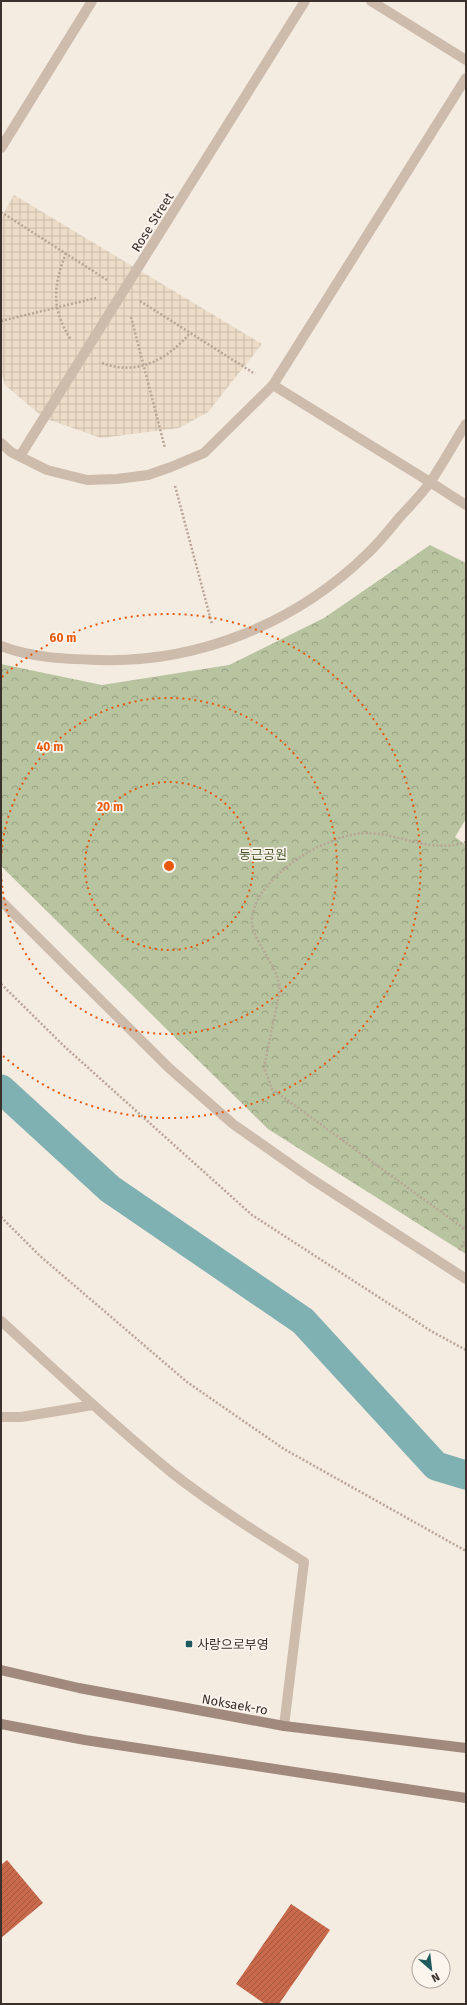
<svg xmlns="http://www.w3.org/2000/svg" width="467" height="2005" viewBox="0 0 467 2005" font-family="'Fira Sans','Noto Sans KR',sans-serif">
<defs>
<pattern id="park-crowns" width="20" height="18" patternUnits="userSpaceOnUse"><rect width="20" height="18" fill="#b8c4a0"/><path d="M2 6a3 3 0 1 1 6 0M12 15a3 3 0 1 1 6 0" fill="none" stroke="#97a083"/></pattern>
<pattern id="plaza-grid" width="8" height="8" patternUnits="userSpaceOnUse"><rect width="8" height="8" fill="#ecdcc8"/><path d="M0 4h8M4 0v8" fill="none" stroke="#cbbdac"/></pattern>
<pattern id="building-hatch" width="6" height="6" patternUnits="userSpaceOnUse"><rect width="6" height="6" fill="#c8694b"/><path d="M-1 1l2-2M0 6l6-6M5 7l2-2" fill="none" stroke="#a4573f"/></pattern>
</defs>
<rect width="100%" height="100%" fill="#f4ebe1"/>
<polygon fill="url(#park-crowns)" points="430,545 466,563 466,819 455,837 466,845 466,1254 268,1129 1,866 1,664 102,685 229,665 324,618"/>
<polygon fill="url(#plaza-grid)" points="14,195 262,344 208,412 179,428 101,438 44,418 5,385 1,371 1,218"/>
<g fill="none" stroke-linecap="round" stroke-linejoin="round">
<polyline stroke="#7fb0b2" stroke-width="29" points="1,1089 110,1189 303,1321 436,1466 466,1475"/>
</g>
<g fill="url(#building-hatch)">
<polygon points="7,1860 43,1903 1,1938 1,1865"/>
<polygon points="291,1904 330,1930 279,2004 265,2004 236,1984"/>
</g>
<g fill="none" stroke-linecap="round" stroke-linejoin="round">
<g stroke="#b9a596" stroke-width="2.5" stroke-dasharray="2 2" stroke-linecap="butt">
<polyline points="1,212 107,280"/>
<path d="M66 253C53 287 51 308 71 340"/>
<polyline points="140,301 255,374"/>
<polyline points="131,317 165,448"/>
<polyline points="1,321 96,298"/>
<path d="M102 363C137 376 167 360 190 333"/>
<polyline points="175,486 212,624"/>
<path d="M466 842C430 854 403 834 367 833 328 833 256 876 252 918 249 938 279 965 280 990L264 1067 272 1089 466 1230"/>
<polyline points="1,984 65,1047 252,1215 431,1331 466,1350"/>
<polyline points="1,1217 40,1256 187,1382 284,1449 466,1551"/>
<polyline points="459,1250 466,1239"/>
</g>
<polyline stroke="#cdbbac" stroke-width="10" points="20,456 305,1"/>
<g stroke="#cdbbac" stroke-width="10">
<polyline points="371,1 466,60"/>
<polyline points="1,148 92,1"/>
<polyline points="273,385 430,482"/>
<polyline points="1,443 11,452 47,470 87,480 117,479 148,475 171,467 204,453 273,385 466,78"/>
<polyline points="1,901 169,1068 233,1124 310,1178 466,1279"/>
<path d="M1 1321C57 1372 112 1424 171 1472 213 1505 259 1534 304 1562L284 1726"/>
<polyline points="1,1417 21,1417 93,1405"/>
</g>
<g stroke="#cdbbac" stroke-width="10">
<polyline points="430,482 466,505"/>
<path d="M1 646C32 658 66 659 99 660 199 663 296 623 367 554 379 543 389 530 399 518 410 506 422 494 431 481 443 463 454 443 466 424"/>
</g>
<g stroke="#a18a7d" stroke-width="10">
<polyline points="1,1670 79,1688 284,1726 466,1748"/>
<polyline points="1,1724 85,1740 466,1798"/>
</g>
</g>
<g fill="none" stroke="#e8590c" stroke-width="2" stroke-dasharray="2 4">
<circle cx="169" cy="866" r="84"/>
<path d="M1 865A168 168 0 1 1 1 867"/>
<path d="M2 677A252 252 0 1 1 2 1055"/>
</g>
<rect fill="#1f5a5e" stroke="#fbf5ee" stroke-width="1.5" x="185" y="1640" width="8" height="8" rx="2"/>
<g text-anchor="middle" stroke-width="3.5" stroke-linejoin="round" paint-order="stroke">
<g font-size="13" fill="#3b302b" stroke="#fbf5ee">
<text transform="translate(152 222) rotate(-58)" y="5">Rose Street</text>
<text transform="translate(235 1704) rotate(10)" y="5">Noksaek-ro</text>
</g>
<g font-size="13" fill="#4a5a2e" stroke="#fbf5ee">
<text x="263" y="859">둥근공원</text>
</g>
<g font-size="13" fill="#3b302b" stroke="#fbf5ee" text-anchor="start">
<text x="197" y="1649">사랑으로부영</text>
</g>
</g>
<circle cx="169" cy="866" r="6" fill="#e8590c" stroke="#fbf5ee" stroke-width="2"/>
<g font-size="12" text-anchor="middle" font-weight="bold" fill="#e8590c" stroke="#fbf5ee" stroke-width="3.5" stroke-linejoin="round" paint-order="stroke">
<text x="63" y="642">60 m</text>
<text x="50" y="751">40 m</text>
<text x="110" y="811">20 m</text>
</g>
<rect width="467" height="2005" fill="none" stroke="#3b302b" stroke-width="4"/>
<g transform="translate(431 1969) rotate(152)"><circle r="19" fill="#fbf5ee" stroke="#aea6a0"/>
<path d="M0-3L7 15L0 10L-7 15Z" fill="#1f5a5e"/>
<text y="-6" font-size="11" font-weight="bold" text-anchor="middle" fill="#3b302b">N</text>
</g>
</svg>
